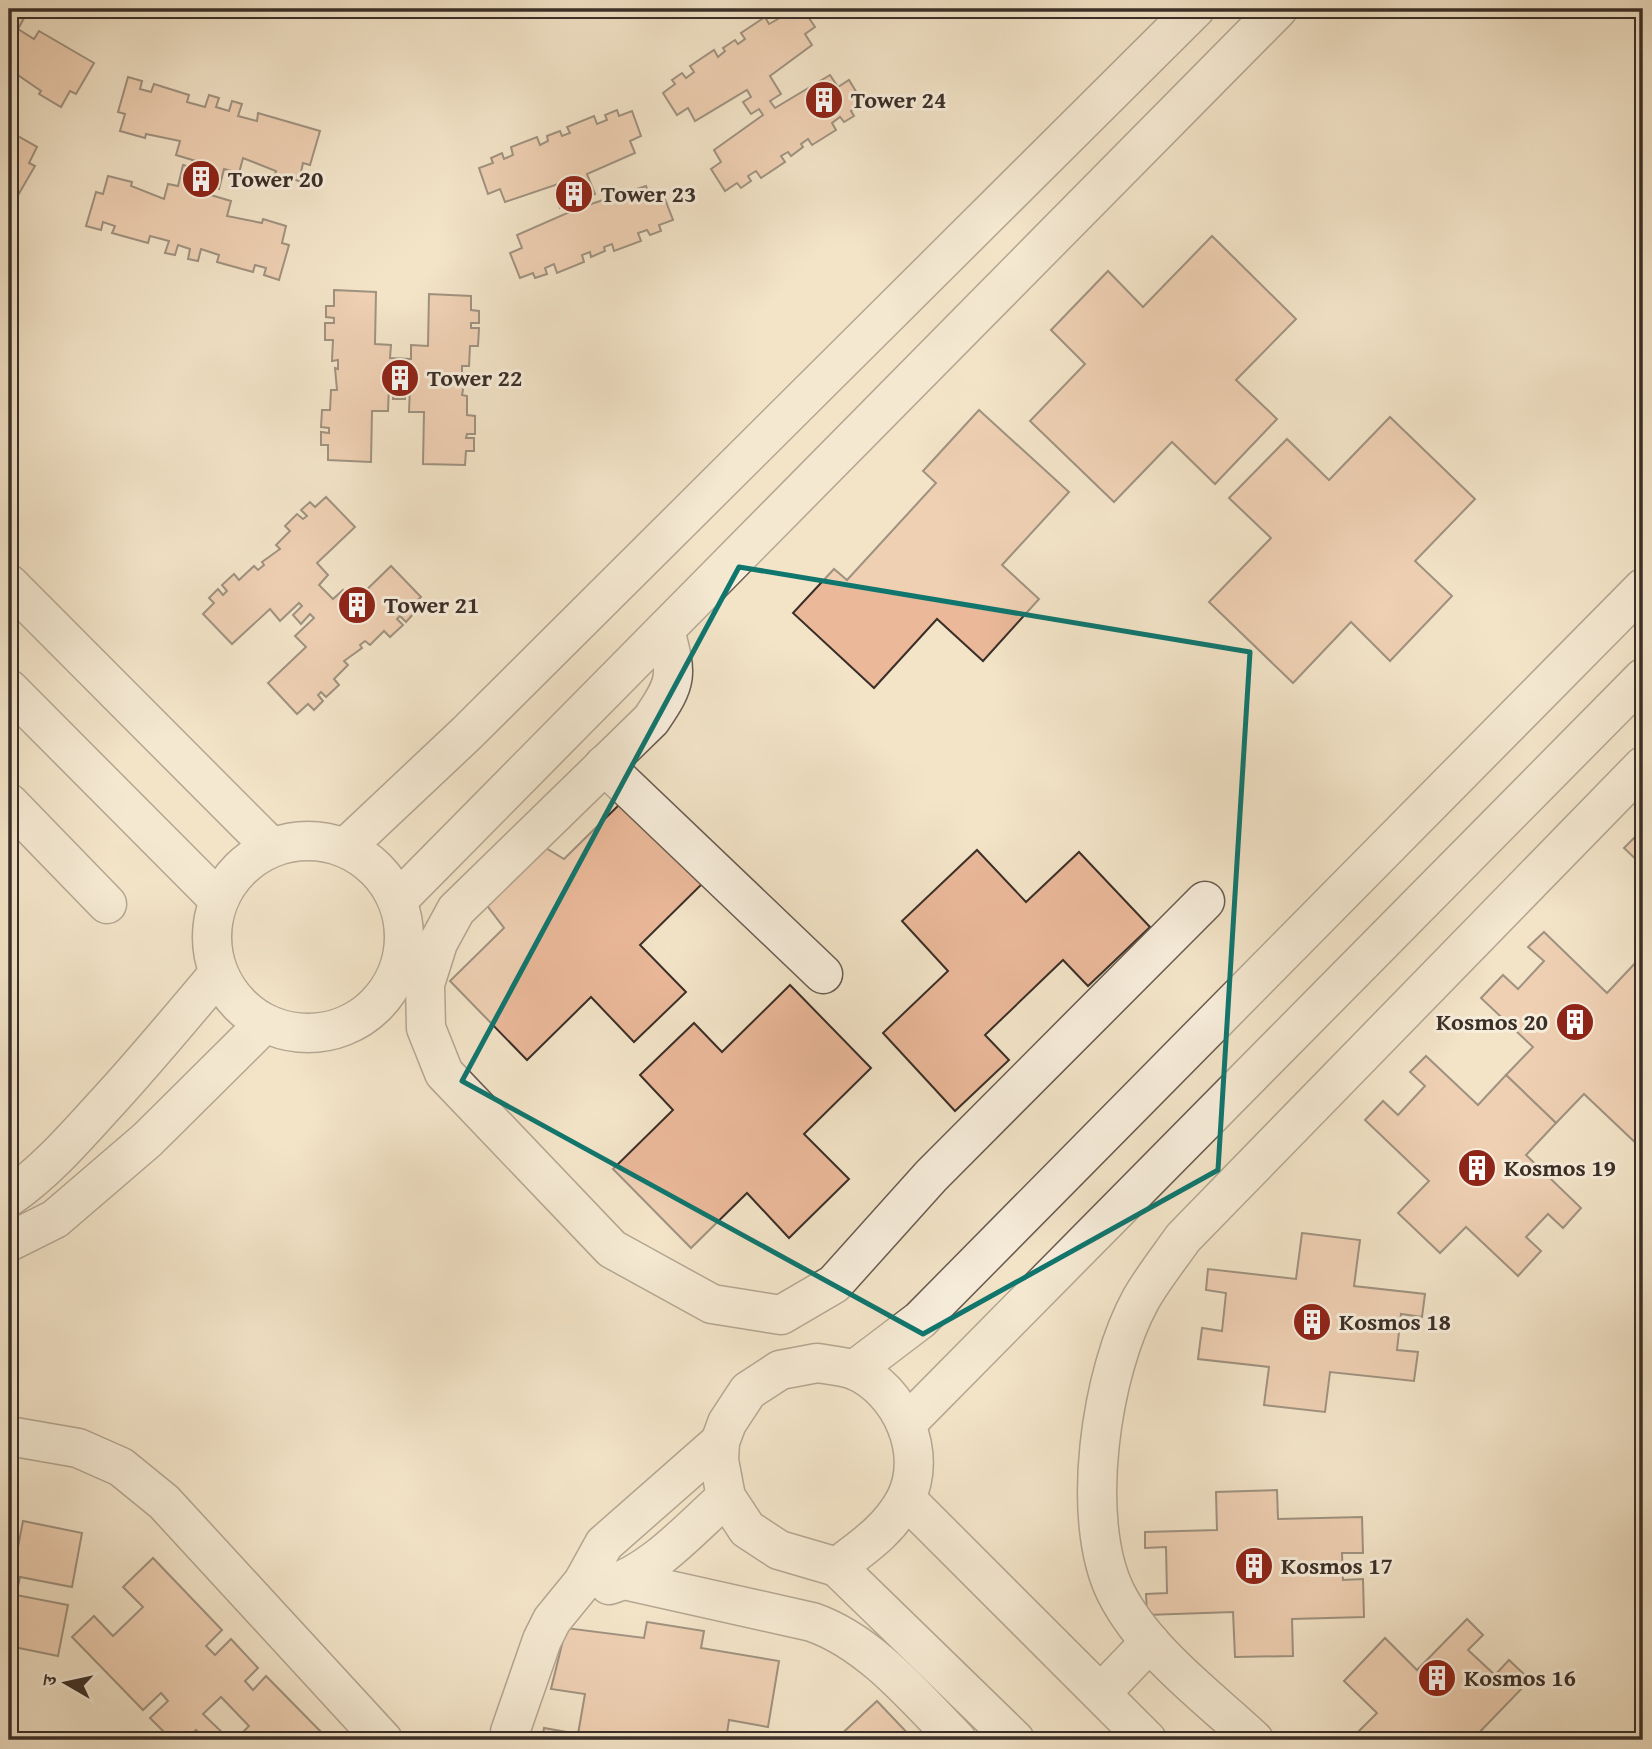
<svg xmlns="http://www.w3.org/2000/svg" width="1652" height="1749" viewBox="0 0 1652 1749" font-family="'Gentium Book Plus','Noto Serif Devanagari',serif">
<rect width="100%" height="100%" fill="#f3e4c8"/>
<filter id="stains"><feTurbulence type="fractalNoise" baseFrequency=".00286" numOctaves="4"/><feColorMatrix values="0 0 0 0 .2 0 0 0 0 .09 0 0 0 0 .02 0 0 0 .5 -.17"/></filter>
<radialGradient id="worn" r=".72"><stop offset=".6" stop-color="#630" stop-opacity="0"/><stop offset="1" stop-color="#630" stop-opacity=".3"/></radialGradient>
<g fill="#ebb99a" stroke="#3a2f28" stroke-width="2">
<polygon points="783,9 789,12 803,9 815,27 805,34 812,45 770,76 781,94 770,101 775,108 830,75 838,87 849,80 863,103 851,111 854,116 844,122 840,117 832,123 836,130 812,145 808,139 801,144 803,147 791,156 788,152 781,156 785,162 761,178 756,171 748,176 751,181 741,188 737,183 725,191 711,169 721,162 714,150 763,115 759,109 751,114 743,102 751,97 747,90 695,121 688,108 677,115 663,93 675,84 672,80 682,73 686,78 694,72 690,66 714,50 718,57 725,51 723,48 735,40 738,44 745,39 741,33 765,17 769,24 778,19 775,14"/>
<polygon points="16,13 24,18 18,29 34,39 39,31 94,63 76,94 70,91 61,107 39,94 41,91 12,71 9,76 9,20"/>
<polygon points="128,77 142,81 140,89 151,92 154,84 189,95 187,102 205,107 209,95 219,98 216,107 229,111 232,101 242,104 238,116 257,121 258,113 320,131 310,165 303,163 299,181 275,174 276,171 243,158 239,173 224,169 219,189 206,186 204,193 231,201 227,216 262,223 263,219 286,226 282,243 289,245 279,280 264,275 266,268 255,265 253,272 217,262 219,255 201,249 198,261 188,259 190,249 178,245 175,255 165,253 169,241 150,236 148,243 112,233 115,226 103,222 101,230 86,226 96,192 103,194 108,176 132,182 131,186 164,199 168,184 178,186 183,165 197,169 199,162 176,155 180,141 146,134 145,138 120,131 125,114 118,112"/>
<polygon points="617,110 619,116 632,111 641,136 630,141 635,153 587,174 595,194 582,199 585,206 646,186 651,199 663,194 673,220 659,225 661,231 650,235 647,230 638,233 641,241 614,251 612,244 604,247 605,251 591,257 590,252 582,255 584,262 557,273 554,264 545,268 547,274 535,278 533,273 520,278 510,253 522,248 517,235 572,211 570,204 560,208 555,194 564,191 561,183 505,202 500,189 488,194 479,168 493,163 491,158 502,153 504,159 513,155 511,147 537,137 540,145 548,141 547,136 560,131 562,136 570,133 567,127 594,116 597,124 607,120 605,115"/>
<polygon points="9,135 15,139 16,135 37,147 29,163 35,166 17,197 9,193"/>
<polygon points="1212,236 1296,319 1236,380 1277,419 1215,484 1172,442 1114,502 1030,421 1085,364 1051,330 1108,271 1143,307"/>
<polygon points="334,290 376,292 375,344 391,345 390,358 411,359 411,345 428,346 429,294 471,296 471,310 479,311 479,323 471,323 471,328 479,328 478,346 470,346 469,366 462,366 462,373 466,373 462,395 467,396 467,415 475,416 475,434 467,434 466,438 474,438 474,451 466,451 465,465 423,464 424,412 409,412 410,386 405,385 405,399 393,399 394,385 389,385 388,411 372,411 371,462 328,460 328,445 321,445 321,432 329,433 329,428 321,427 322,410 330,410 331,390 337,390 335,368 338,369 338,360 332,361 333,340 325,340 325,323 334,323 334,318 326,317 326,306 334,306"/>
<polygon points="979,410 1069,492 1002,565 1039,599 983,661 937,619 874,688 793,613 834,569 847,580 936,483 923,471"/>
<polygon points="1390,417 1475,499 1415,561 1452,596 1390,661 1351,622 1293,683 1209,602 1271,538 1229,498 1287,439 1329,480"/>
<polygon points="326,497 355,527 317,563 328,575 319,585 333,599 343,590 354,602 391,566 421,597 410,607 415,612 406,622 400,616 397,619 403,625 390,637 384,631 370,645 365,641 360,645 362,648 344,661 348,665 334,679 339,685 326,697 321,692 318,695 323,701 314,710 308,704 297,714 268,683 306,647 295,636 314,618 310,614 301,624 293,615 302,606 299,603 280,621 270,609 232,644 203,614 214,603 209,598 218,589 223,595 227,591 222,585 234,574 239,580 254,566 258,570 264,565 262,562 280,549 276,545 290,531 285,526 297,514 303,519 307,516 301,510 310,502 315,507"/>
<polygon points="627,797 707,879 640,945 686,992 634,1042 591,997 527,1060 450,981 504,928 482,899 536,842 564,859"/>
<polygon points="1642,830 1643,831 1643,866 1624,848"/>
<polygon points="977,850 1026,902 1079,852 1150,927 1088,986 1063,960 985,1035 1009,1060 955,1111 883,1033 948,971 902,921"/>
<polygon points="1544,932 1607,993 1639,959 1643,963 1643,1144 1640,1147 1584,1094 1556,1123 1506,1075 1533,1047 1481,998 1503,975 1518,989 1544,961 1528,947"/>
<polygon points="790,985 871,1068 804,1134 849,1179 789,1238 747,1193 691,1248 613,1169 673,1110 640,1075 694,1023 722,1052"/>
<polygon points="1426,1056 1478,1105 1506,1075 1556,1123 1526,1155 1581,1208 1563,1228 1548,1214 1526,1237 1541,1251 1518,1276 1466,1227 1440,1253 1398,1213 1429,1181 1365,1120 1383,1101 1398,1115 1425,1086 1410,1072"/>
<polygon points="1302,1233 1360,1240 1354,1286 1425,1294 1422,1317 1401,1314 1397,1350 1418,1352 1414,1381 1330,1372 1325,1412 1264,1405 1269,1367 1198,1359 1202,1328 1222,1331 1226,1293 1206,1290 1208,1269 1296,1279"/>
<polygon points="1277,1490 1278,1519 1362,1517 1363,1553 1342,1553 1343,1580 1363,1579 1364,1617 1292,1619 1293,1656 1235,1657 1233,1612 1147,1615 1146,1594 1167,1593 1166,1547 1145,1548 1145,1532 1217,1530 1216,1492"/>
<polygon points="23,1521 82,1533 72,1587 20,1577 16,1595 68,1605 58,1656 9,1646 9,1550 17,1552"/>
<polygon points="153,1558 222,1630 206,1646 215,1655 231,1639 258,1668 245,1681 253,1690 266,1676 329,1740 235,1740 249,1726 221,1697 203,1714 230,1740 202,1740 204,1738 196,1730 186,1740 172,1740 150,1718 168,1701 161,1693 143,1710 72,1637 94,1616 113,1636 143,1607 123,1587"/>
<polygon points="1467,1619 1483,1635 1468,1650 1495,1675 1509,1660 1530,1680 1472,1740 1350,1740 1377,1713 1344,1681 1385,1638 1417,1670"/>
<polygon points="647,1622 704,1631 701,1648 779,1661 768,1727 729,1720 726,1740 542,1740 544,1728 578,1734 585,1694 551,1689 566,1628 644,1638"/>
<polygon points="877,1701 914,1740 835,1740"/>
</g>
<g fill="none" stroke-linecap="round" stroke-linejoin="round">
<defs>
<g id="minor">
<polyline points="9,584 271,847"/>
<path d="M665 630C677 675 678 681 651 720L456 910 438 943 425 984 426 1028 444 1073 612 1249 712 1304 781 1315 834 1284 931 1176 1205 901"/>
<polyline points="9,689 218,899"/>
<polyline points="604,765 823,974"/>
<polyline points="9,803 107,904"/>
<circle cx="308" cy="937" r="96"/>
<polyline points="346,847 467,733 1195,9"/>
<polyline points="398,900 1278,9"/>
<path d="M9 1197C45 1172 72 1141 102 1108 142 1065 180 1019 218 974"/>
<polyline points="9,1242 55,1219 147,1140 264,1024"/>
<path d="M817 1363C829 1365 843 1366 854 1370 901 1390 929 1454 905 1500 889 1530 863 1547 837 1567L779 1550 747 1529 726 1497 719 1460 720 1442 727 1423 748 1391 780 1370Z"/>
<polyline points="854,1370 920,1320 1643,588"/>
<polyline points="907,1423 1643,678"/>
<polyline points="9,1436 78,1448 121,1467 164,1502 383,1740"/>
<polyline points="906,1499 1147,1740"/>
<polyline points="837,1567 1015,1740"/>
<path d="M624 1580 812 1622C870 1642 915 1697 957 1740"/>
<path d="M609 1585C653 1572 692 1527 726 1497"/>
<polyline points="1102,1692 1150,1642"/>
<polyline points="510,1732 542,1640 552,1620 583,1582 604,1544 720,1442"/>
<path d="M1254 1740C1207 1696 1146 1652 1116 1593 1079 1519 1101 1371 1141 1299 1153 1278 1169 1258 1183 1238L1643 766"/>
</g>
</defs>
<use href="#minor" stroke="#685c50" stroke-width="41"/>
<use href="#minor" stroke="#f7eddb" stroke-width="38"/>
</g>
<path d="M0 0H1652V1749H0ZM739 567 1250 652 1218 1170 923 1334 462 1081Z" fill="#f3e4c8" fill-opacity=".55" fill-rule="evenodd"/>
<path fill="none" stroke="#0f766e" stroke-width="5" stroke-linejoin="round" d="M739 567 1250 652 1218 1170 923 1334 462 1081Z"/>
<defs>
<symbol id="building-disc" viewBox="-11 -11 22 22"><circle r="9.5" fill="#8f2418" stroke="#f7eddb"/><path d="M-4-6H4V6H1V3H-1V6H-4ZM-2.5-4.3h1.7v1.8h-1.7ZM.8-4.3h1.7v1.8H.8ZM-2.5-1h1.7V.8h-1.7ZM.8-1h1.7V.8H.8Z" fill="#fff"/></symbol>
</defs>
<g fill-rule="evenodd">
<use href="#building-disc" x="802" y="78" width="44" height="44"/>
<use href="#building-disc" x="179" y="157" width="44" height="44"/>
<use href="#building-disc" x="552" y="172" width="44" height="44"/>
<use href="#building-disc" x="378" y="356" width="44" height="44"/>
<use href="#building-disc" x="335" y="583" width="44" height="44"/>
<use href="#building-disc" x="1553" y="1000" width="44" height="44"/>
<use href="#building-disc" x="1455" y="1146" width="44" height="44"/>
<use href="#building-disc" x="1290" y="1300" width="44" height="44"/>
<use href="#building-disc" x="1232" y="1544" width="44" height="44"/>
<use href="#building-disc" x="1415" y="1656" width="44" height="44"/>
</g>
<g text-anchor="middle" stroke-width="6" stroke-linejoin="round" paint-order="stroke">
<g font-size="24" font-weight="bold" fill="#3a2f28" stroke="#f7eddb" text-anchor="start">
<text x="851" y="108">Tower 24</text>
<text x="228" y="187">Tower 20</text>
<text x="601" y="202">Tower 23</text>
<text x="427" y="386">Tower 22</text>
<text x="384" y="613">Tower 21</text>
<text x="1548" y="1030" text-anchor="end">Kosmos 20</text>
<text x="1504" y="1176">Kosmos 19</text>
<text x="1339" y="1330">Kosmos 18</text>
<text x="1281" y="1574">Kosmos 17</text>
<text x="1464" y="1686">Kosmos 16</text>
</g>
</g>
<rect width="1652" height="1749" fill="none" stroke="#f3e4c8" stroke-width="35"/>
<rect x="10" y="10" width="1631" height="1728" fill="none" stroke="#3a2f28" stroke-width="3.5"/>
<rect x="18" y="18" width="1617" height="1714" fill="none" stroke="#3a2f28" stroke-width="2"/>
<g transform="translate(66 1683) rotate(279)" stroke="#f7eddb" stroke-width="5" paint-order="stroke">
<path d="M0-5L12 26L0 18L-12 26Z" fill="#3a2f28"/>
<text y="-10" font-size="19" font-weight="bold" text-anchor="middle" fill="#3a2f28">उ</text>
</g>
<rect width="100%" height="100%" filter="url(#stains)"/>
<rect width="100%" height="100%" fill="url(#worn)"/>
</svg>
